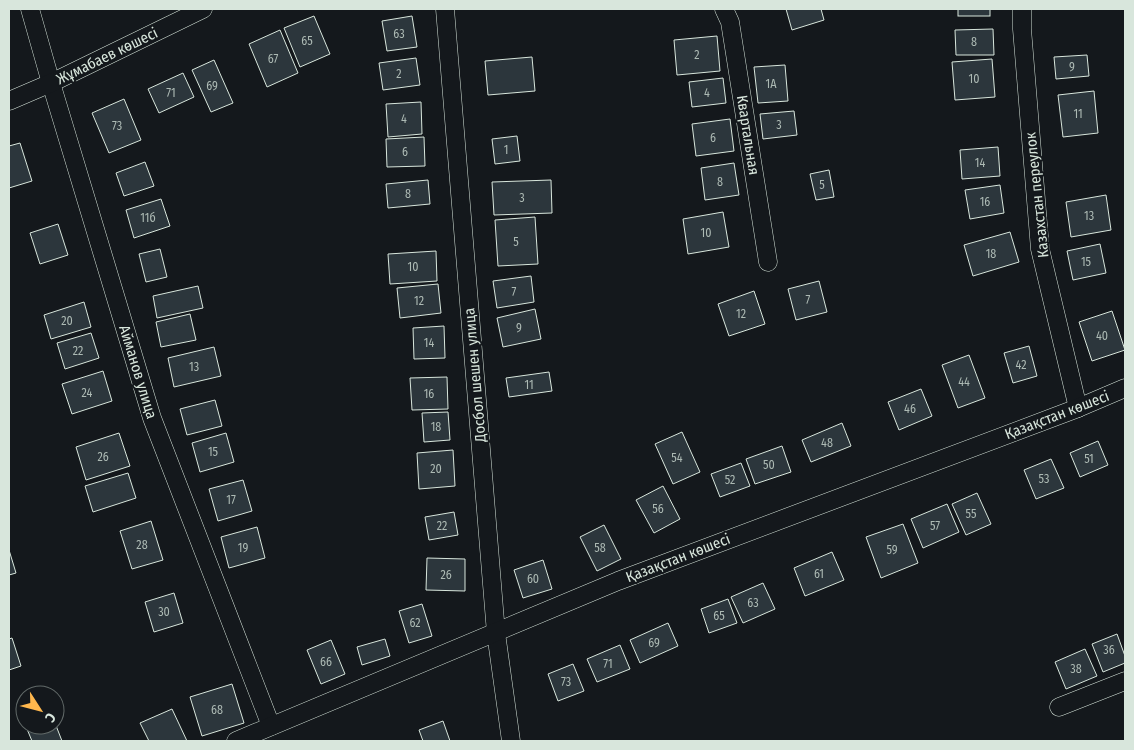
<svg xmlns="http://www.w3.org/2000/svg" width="1134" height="750" viewBox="0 0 1134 750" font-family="'Fira Sans Condensed',sans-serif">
<rect width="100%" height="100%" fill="#14181c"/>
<g fill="#2c363c" stroke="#d8e6dc">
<polygon points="786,9 821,9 824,20 792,30"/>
<rect x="958" y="9" width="32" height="7"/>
<polygon points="314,16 330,54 300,67 284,28"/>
<polygon points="412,16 417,47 387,51 382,21"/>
<polygon points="993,29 994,55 956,55 955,30"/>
<polygon points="280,30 298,73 267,87 249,44"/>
<polygon points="717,36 720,71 677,75 674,40"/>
<polygon points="1087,55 1089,76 1056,79 1054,57"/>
<polygon points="532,57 535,91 488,95 485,61"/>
<polygon points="416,58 420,85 383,90 379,63"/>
<polygon points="992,59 995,97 955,100 952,62"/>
<polygon points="214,60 233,103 211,112 192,70"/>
<polygon points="785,65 788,101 758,103 754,67"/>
<polygon points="183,73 194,97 159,113 148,89"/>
<polygon points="723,78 726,103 692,107 689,82"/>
<polygon points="1094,91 1098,133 1063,137 1058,95"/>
<polygon points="124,99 141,140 109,153 92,113"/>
<polygon points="421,102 422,134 388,137 386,104"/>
<polygon points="794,111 797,135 763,139 760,114"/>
<polygon points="730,119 734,151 696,156 692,124"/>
<polygon points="517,136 520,161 495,164 492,139"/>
<polygon points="424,137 425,166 387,167 386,139"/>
<polygon points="20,143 32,181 9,188 9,146"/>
<polygon points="998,147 1000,176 962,179 960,150"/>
<polygon points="145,162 154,186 124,196 116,173"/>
<polygon points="734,163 739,195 705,200 701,168"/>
<polygon points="829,170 834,197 816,200 810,174"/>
<polygon points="428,180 430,204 388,208 386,184"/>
<polygon points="551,180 552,213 494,215 492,182"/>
<polygon points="1000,185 1004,213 970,219 965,190"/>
<polygon points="1106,195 1111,230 1071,237 1066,202"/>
<polygon points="161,199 170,226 134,238 126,210"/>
<polygon points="723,212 729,247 688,254 683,219"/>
<polygon points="535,217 538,264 498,266 495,220"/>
<polygon points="58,224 68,255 40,264 30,233"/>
<polygon points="1010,232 1019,262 973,276 964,245"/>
<polygon points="1100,244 1106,273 1073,280 1067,251"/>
<polygon points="160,249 167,277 146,282 139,254"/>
<polygon points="436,251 437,281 390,284 388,254"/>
<polygon points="531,276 534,302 497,308 493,281"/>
<polygon points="819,281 827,312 796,320 788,289"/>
<polygon points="438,284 441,313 400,318 397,288"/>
<polygon points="198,286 203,308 157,318 153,296"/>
<polygon points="754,291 765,324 729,336 718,304"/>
<polygon points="84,302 91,327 51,339 44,315"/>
<polygon points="535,309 541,339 503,347 497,318"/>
<polygon points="1112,311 1125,350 1092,361 1079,322"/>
<polygon points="190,314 196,340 161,347 156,322"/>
<polygon points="444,326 445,358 414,359 413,328"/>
<polygon points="91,333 99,358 65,369 57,343"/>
<polygon points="1029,346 1037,376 1013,383 1004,353"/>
<polygon points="214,347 221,376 174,387 168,358"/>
<polygon points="969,355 985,398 958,408 942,365"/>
<polygon points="103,371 112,401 72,414 62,384"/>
<polygon points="549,372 552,391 509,397 506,378"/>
<polygon points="447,377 448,409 412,410 410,378"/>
<polygon points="921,389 932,416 899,430 888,402"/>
<polygon points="215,400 222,426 187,435 180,409"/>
<polygon points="448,412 450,440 424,442 422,413"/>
<polygon points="842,423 851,446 811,462 802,440"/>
<polygon points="682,432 700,472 673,484 655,444"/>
<polygon points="119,433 130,466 86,480 76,447"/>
<polygon points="226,433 234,462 200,472 192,443"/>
<polygon points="1098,441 1108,465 1080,477 1070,453"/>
<polygon points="782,446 791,472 755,484 746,459"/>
<polygon points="453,450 455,486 419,489 417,453"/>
<polygon points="1051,459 1064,488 1036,499 1024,470"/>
<polygon points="741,463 750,486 720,497 711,474"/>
<polygon points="128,473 136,498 93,512 85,486"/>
<polygon points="243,480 252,511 218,521 209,489"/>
<polygon points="663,486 680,519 654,533 636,500"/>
<polygon points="977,493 991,524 966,535 952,504"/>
<polygon points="947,504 959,532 923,548 911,519"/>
<polygon points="454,512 458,535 429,540 425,517"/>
<polygon points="151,521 163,560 132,569 120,531"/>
<polygon points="903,524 918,563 881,578 866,537"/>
<polygon points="604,525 621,559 597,571 580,537"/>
<polygon points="257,527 265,558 229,568 221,537"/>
<polygon points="9,550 16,573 9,575"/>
<polygon points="832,552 844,580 805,596 794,568"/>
<polygon points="427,558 465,559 465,591 426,590"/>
<polygon points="543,560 552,589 523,598 514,570"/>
<polygon points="763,583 775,609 743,623 731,597"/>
<polygon points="174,593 183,623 154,632 145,602"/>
<polygon points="728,599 737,623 709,633 701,609"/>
<polygon points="422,604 432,636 409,643 399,611"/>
<polygon points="668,623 678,646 640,663 630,640"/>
<polygon points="1117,634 1125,656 1125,663 1103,672 1092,644"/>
<polygon points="12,638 21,666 9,670 9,639"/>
<polygon points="385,639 390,656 362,665 357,647"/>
<polygon points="331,640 345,674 321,684 307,650"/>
<polygon points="620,645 630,669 597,682 587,659"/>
<polygon points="1085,649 1097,676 1066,689 1055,662"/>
<polygon points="573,664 584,691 558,701 548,674"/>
<polygon points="232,684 244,723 202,736 190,697"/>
<polygon points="172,709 187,741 149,741 140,723"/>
<polygon points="443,721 450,741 423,741 419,730"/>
<polygon points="55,723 62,741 32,741 27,729 36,725 55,725"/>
</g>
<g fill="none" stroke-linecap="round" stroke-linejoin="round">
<defs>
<g id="minor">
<polyline points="30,9 51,83 152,418 271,726"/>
<polyline points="445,9 496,633 511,741"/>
<polyline points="724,9 730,22 768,262"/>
<polyline points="1022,9 1022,29 1040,249 1078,408"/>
<polyline points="9,101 51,83 203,9"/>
<polyline points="1059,707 1125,681"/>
<polyline points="236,741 618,581 1078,408 1125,388"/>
</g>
</defs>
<use href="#minor" stroke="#d8e6dc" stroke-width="19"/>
<use href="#minor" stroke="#14181c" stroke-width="18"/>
</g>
<g text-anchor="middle" stroke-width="4" stroke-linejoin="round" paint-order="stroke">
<g font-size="12" fill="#adbab4">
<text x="399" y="38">63</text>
<text x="307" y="45">65</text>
<text x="974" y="46">8</text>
<text x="697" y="59">2</text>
<text x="273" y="63">67</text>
<text x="1072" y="71">9</text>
<text x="399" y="78">2</text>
<text x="974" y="83">10</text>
<text x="771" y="88">1А</text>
<text x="212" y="90">69</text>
<text x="171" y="97">71</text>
<text x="707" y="97">4</text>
<text x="1078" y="118">11</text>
<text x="404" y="123">4</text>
<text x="779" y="129">3</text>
<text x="117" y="130">73</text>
<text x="713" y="142">6</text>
<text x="506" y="154">1</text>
<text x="405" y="156">6</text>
<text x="980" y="167">14</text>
<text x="720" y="186">8</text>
<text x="822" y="189">5</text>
<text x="408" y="198">8</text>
<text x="522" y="202">3</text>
<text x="985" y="206">16</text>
<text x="1089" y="220">13</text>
<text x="148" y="222">11б</text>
<text x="706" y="237">10</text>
<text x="516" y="246">5</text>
<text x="991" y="258">18</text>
<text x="1086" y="266">15</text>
<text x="413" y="271">10</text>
<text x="514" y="296">7</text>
<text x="808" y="304">7</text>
<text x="419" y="305">12</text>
<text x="741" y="318">12</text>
<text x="67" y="325">20</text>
<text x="519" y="332">9</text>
<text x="1102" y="340">40</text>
<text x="429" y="347">14</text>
<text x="78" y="355">22</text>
<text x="1021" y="369">42</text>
<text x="194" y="371">13</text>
<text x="964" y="386">44</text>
<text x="529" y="389">11</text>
<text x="87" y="397">24</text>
<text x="429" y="398">16</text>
<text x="910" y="413">46</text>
<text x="436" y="431">18</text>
<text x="827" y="447">48</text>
<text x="213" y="456">15</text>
<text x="103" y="461">26</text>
<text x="677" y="462">54</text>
<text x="1089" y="463">51</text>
<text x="769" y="469">50</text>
<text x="436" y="473">20</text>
<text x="1044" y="483">53</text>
<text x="730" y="484">52</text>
<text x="231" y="504">17</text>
<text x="658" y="513">56</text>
<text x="971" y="518">55</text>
<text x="442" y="530">22</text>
<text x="935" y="530">57</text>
<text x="142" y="549">28</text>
<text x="243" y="552">19</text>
<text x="600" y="552">58</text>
<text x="892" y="554">59</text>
<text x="819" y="578">61</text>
<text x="446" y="579">26</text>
<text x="533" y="583">60</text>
<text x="753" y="607">63</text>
<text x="164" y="616">30</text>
<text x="719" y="620">65</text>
<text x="415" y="627">62</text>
<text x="654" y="647">69</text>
<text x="1109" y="654">36</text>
<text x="326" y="666">66</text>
<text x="608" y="668">71</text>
<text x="1076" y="673">38</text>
<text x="566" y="686">73</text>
<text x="217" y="714">68</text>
</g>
<g font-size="15" fill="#d8e6dc" stroke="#14181c">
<text transform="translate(107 56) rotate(-26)" y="5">Жұмабаев көшесі</text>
<text transform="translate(748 135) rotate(81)" y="5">Квартальная</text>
<text transform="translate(1037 195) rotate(-96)" y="5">Казахстан переулок</text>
<text transform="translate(138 372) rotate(73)" y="5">Айманов улица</text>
<text transform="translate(475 375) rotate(-95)" y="5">Досбол шешен улица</text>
<text transform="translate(1057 415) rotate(-21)" y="5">Қазақстан көшесі</text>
<text transform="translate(678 558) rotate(-21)" y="5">Қазақстан көшесі</text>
</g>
</g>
<rect width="1134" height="750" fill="none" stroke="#d8e6dc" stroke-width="20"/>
<g transform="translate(40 710) rotate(126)"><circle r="24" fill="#14181c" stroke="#626a69"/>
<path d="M0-4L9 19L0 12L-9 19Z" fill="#ffb74d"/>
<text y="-8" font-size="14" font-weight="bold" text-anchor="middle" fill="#d8e6dc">С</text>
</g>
</svg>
